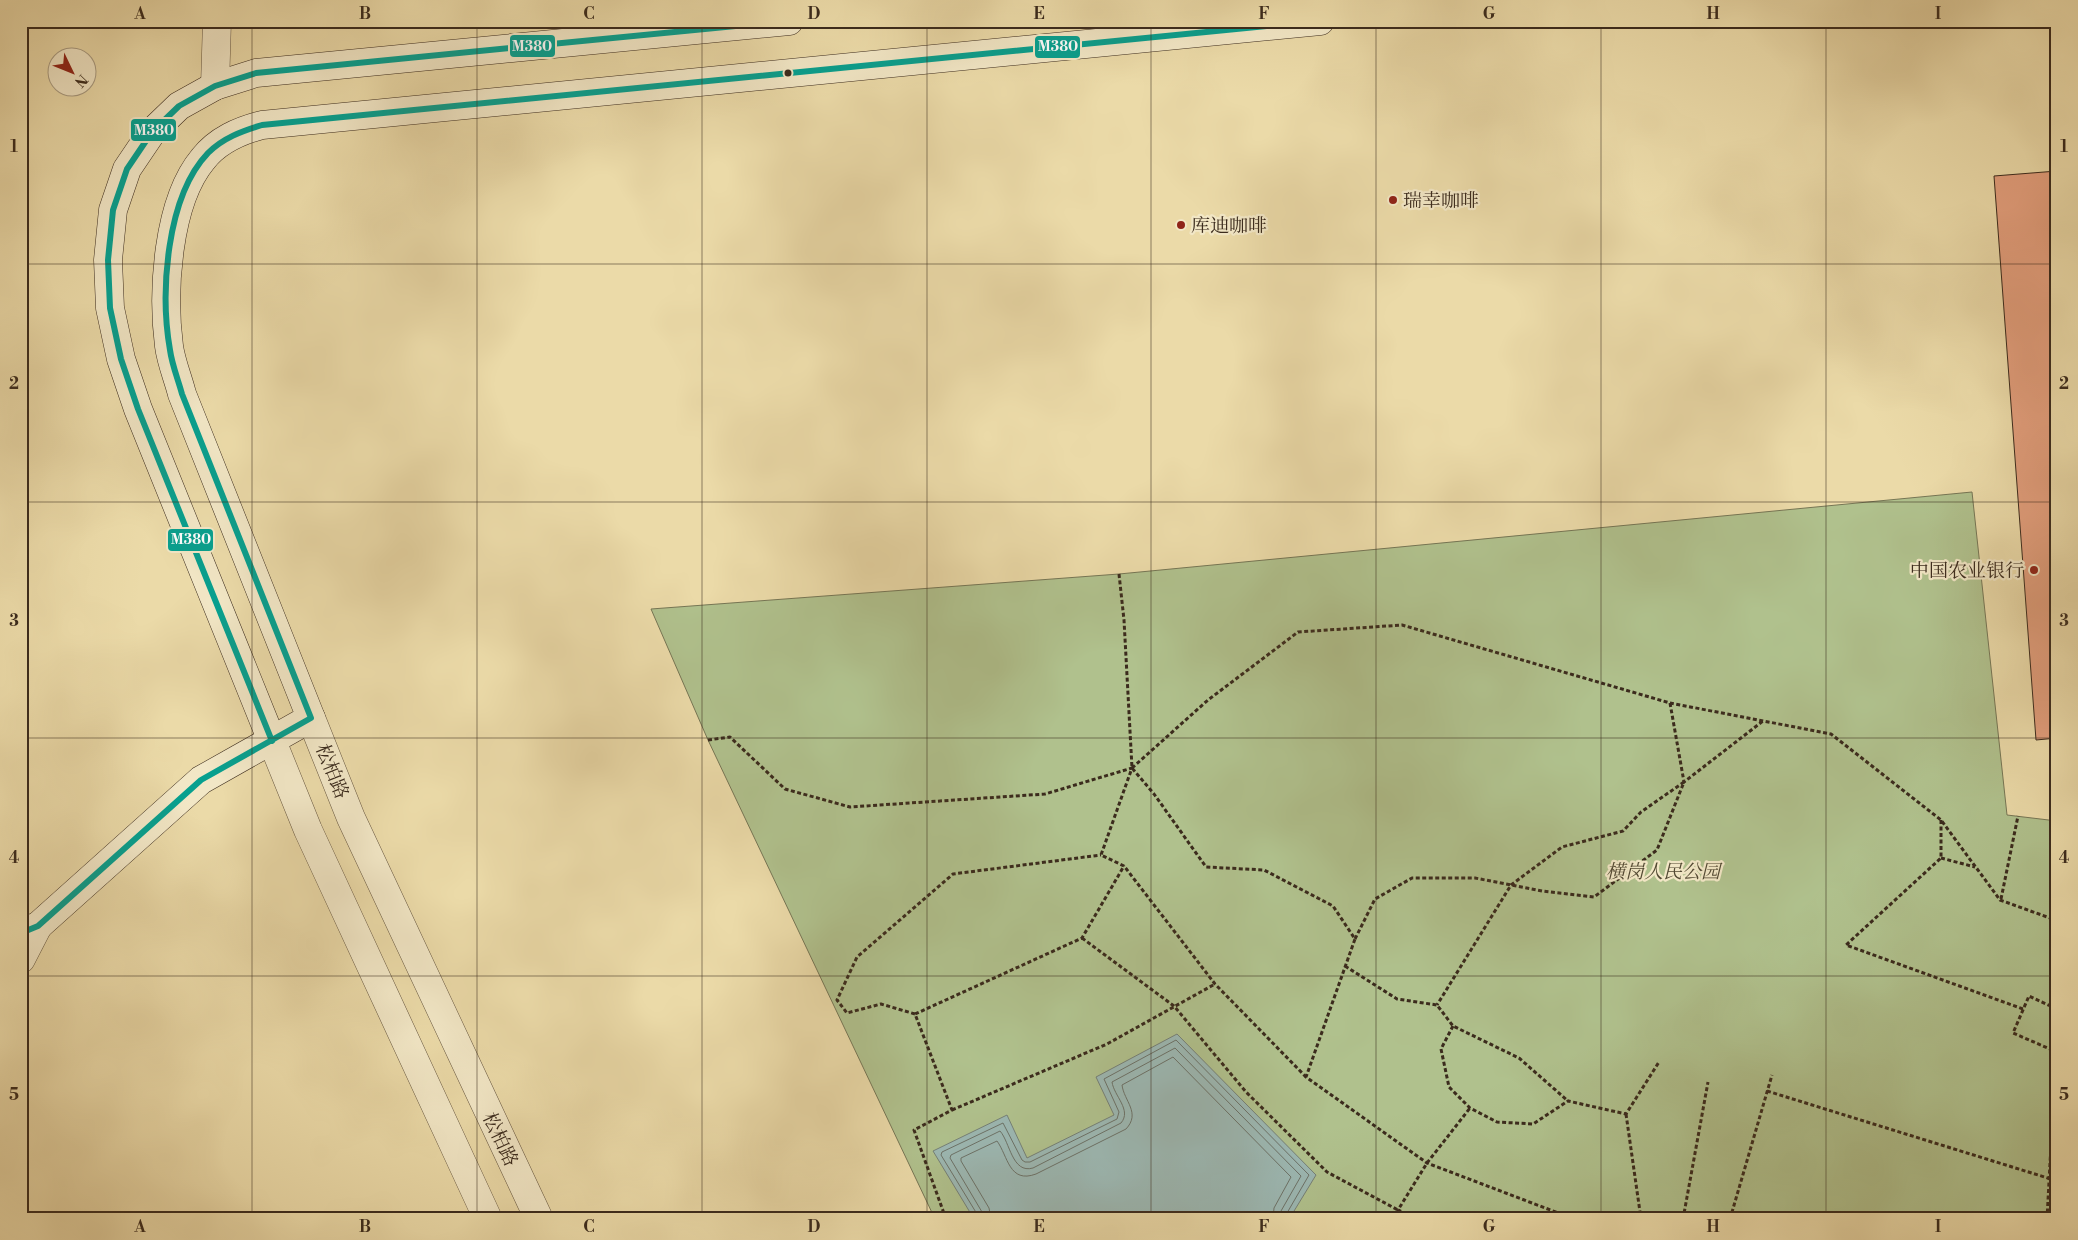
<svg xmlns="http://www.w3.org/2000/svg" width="2078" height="1240" viewBox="0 0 2078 1240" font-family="'Libre Bodoni','Noto Serif SC',serif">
<rect width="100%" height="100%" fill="#ebdaa8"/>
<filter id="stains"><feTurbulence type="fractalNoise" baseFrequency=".004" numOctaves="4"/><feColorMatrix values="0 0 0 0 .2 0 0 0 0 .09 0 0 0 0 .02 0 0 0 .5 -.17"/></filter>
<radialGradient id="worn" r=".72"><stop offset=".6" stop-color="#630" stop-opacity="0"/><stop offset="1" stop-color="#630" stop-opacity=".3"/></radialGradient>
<polygon fill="#b0c18d" stroke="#767655" points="1972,492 2007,815 2057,821 2057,1219 935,1219 708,740 651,609 1119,574"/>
<polygon fill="#9cb8b3" stroke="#758077" points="1177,1034 1316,1175 1291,1216 1295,1219 974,1219 933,1151 1007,1115 1027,1158 1114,1115 1096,1077"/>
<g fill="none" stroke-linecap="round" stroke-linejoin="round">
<g stroke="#6c7268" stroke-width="1">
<polyline points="978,1219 977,1214 941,1155 942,1152 1003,1123 1022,1160 1025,1162 1030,1162 1117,1119 1119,1112 1104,1079 1176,1040 1309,1175 1287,1213 1287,1219"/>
<path d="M984 1219 982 1212 950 1158 951 1155 1000 1131C1010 1142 1012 1174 1033 1168L1121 1123C1132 1110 1114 1096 1112 1082L1175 1048 1301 1176 1281 1211 1280 1219"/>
<path d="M991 1219 989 1208 961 1161V1158L997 1141C1008 1156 1009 1184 1036 1174L1126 1129C1141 1113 1124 1101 1122 1085L1173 1057 1291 1177 1274 1208 1273 1219"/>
</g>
</g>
<polygon fill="#e29e7c" stroke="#3b2b1d" points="2057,171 2057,738 2036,740 1994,176"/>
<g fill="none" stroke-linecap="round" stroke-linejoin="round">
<defs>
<polyline id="minor" points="215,86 217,21"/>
<g id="tertiary">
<polyline points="311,718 351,818 539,1219"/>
<polyline points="272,741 308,830 488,1219"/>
<polyline points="21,959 38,926"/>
</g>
<g id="secondary">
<polyline points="272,741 138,409 121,359 110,308 108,260 113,210 127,169 152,132 179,106 215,86 256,73 789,21"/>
<path d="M21 933 38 926 201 780 311 718 182 394C178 378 171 362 169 346 162 292 167 202 203 159 218 140 239 131 262 125L1320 21"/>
</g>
</defs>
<use href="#minor" stroke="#675740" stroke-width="29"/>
<use href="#tertiary" stroke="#675740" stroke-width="29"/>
<use href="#secondary" stroke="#3b2b1d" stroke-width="29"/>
<g stroke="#3b2b1d" stroke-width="3" stroke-dasharray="4 2.5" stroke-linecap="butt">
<polyline points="1119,574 1124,620 1132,768 1154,794 1206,867 1264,870 1333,906 1355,939 1306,1077 1427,1163 1574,1219"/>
<polyline points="1670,703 1684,782 1763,721"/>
<polyline points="708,740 730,737 785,789 850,807 1045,794 1132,768 1101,855 1124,866 1215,984 1306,1077"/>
<polyline points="1132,768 1208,700 1298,632 1402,625 1670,703 1831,734 1941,820 2000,900 2050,918 2057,918"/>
<polyline points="1941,820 1941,858 1846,945 2023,1009"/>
<polyline points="1941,858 1975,867"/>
<polyline points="2001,899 2018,816"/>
<polyline points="1082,938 1174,1006 1246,1092 1327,1172 1398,1210"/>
<polyline points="1355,939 1375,899 1412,878 1475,878 1542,891 1594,897 1657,850 1684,782 1641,812 1623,831 1562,847 1511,885 1437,1005"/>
<polyline points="1345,966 1397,999 1437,1005 1453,1026 1519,1058 1568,1101"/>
<polyline points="2057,1009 2029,996 2013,1033 2057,1052"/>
<polyline points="915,1014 881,1004 847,1013 837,1000 857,957 953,874 1101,855"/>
<polyline points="1453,1026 1441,1049 1449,1087 1470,1108 1497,1122 1533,1124 1568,1101 1626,1114 1659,1062"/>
<polyline points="1767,1091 2051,1179"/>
<polyline points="952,1110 1107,1044 1215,984"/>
<polyline points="1626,1114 1641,1219"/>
<polyline points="946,1219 914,1130 952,1110 915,1014 1082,938 1124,866"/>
<polyline points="1419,1219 1398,1210 1427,1163 1470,1108"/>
<polyline points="1683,1219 1708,1082"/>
<polyline points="1730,1219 1772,1075"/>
<polyline points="2047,1219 2056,1052"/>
</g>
<use href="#minor" stroke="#f2e7c6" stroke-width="28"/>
<use href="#tertiary" stroke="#f2e7c6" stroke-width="28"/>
<use href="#secondary" stroke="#f2e7c6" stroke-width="28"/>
<defs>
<g id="bus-1">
<polyline points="272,741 138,409 121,359 110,308 108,260 113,210 127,169 152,132 179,106 215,86 256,73 786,21"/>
<path d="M21 933 38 926 201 780 311 718 182 394C178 379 172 365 170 350 160 293 166 197 208 153 223 138 242 131 262 125L1317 21"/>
</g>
</defs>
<use href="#bus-1" stroke="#f2e7c6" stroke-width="10"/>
<use href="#bus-1" stroke="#07a08f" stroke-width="6"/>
</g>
<path fill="none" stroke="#3b2b1d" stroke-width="1" stroke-opacity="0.55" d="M252 21V1219M477 21V1219M702 21V1219M927 21V1219M1151 21V1219M1376 21V1219M1601 21V1219M1826 21V1219M21 264H2057M21 502H2057M21 738H2057M21 976H2057"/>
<circle fill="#3b2b1d" stroke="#f2e7c6" stroke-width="2" cx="788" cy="73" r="4.5"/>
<g fill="#8f2418" stroke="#f2e7c6" stroke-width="2">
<circle cx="1393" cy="200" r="5"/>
<circle cx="1181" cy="225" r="5"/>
<circle cx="2034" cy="570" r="5"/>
</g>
<g text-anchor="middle" stroke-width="4.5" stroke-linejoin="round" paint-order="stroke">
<g font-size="19" fill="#3b2b1d" stroke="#f2e7c6" text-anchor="start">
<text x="1403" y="207">瑞幸咖啡</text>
<text x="1191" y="232">库迪咖啡</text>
<text x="2024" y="577" text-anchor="end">中国农业银行</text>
</g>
<g font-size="19" fill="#3b2b1d" stroke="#f2e7c6">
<text transform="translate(333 771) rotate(68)" y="7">松柏路</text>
<text transform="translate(501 1139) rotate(65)" y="7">松柏路</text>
</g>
<g font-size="19" font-style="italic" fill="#524933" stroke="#f2e7c6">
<text x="1663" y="878">横岗人民公园</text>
</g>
</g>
<g stroke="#f2e7c6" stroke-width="2">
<rect x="509" y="34" width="47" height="24" rx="5" fill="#07a08f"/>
<rect x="1034" y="35" width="47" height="24" rx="5" fill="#07a08f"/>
<rect x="130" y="118" width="47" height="24" rx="5" fill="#07a08f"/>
<rect x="167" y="528" width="47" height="24" rx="5" fill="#07a08f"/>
</g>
<g font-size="14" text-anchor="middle" font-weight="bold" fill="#fff">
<text x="532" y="51">M380</text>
<text x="1058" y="51">M380</text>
<text x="154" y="135">M380</text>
<text x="191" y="544">M380</text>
</g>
<rect width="2078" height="1240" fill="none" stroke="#ebdaa8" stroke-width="55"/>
<g transform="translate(72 72) rotate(133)"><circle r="24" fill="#f2e7c6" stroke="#a99c82"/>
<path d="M0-4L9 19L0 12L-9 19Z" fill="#8f2418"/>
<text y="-8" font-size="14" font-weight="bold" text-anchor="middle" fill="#3b2b1d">N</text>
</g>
<rect x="28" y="28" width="2022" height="1184" fill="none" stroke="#3b2b1d" stroke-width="2"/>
<g font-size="16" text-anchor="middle" font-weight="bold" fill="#3b2b1d">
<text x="140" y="19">A</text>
<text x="365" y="19">B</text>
<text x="589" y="19">C</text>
<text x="814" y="19">D</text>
<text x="1039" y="19">E</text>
<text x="1264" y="19">F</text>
<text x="1489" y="19">G</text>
<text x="1713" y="19">H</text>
<text x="1938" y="19">I</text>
<text x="14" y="152">1</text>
<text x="2064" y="152">1</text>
<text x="14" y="389">2</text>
<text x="2064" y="389">2</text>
<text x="14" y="626">3</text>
<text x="2064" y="626">3</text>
<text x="14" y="863">4</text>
<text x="2064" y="863">4</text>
<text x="14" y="1100">5</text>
<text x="2064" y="1100">5</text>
<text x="140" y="1232">A</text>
<text x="365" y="1232">B</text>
<text x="589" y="1232">C</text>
<text x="814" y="1232">D</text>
<text x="1039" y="1232">E</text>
<text x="1264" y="1232">F</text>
<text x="1489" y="1232">G</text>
<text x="1713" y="1232">H</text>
<text x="1938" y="1232">I</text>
</g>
<rect width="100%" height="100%" filter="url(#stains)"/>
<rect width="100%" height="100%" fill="url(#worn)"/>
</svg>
